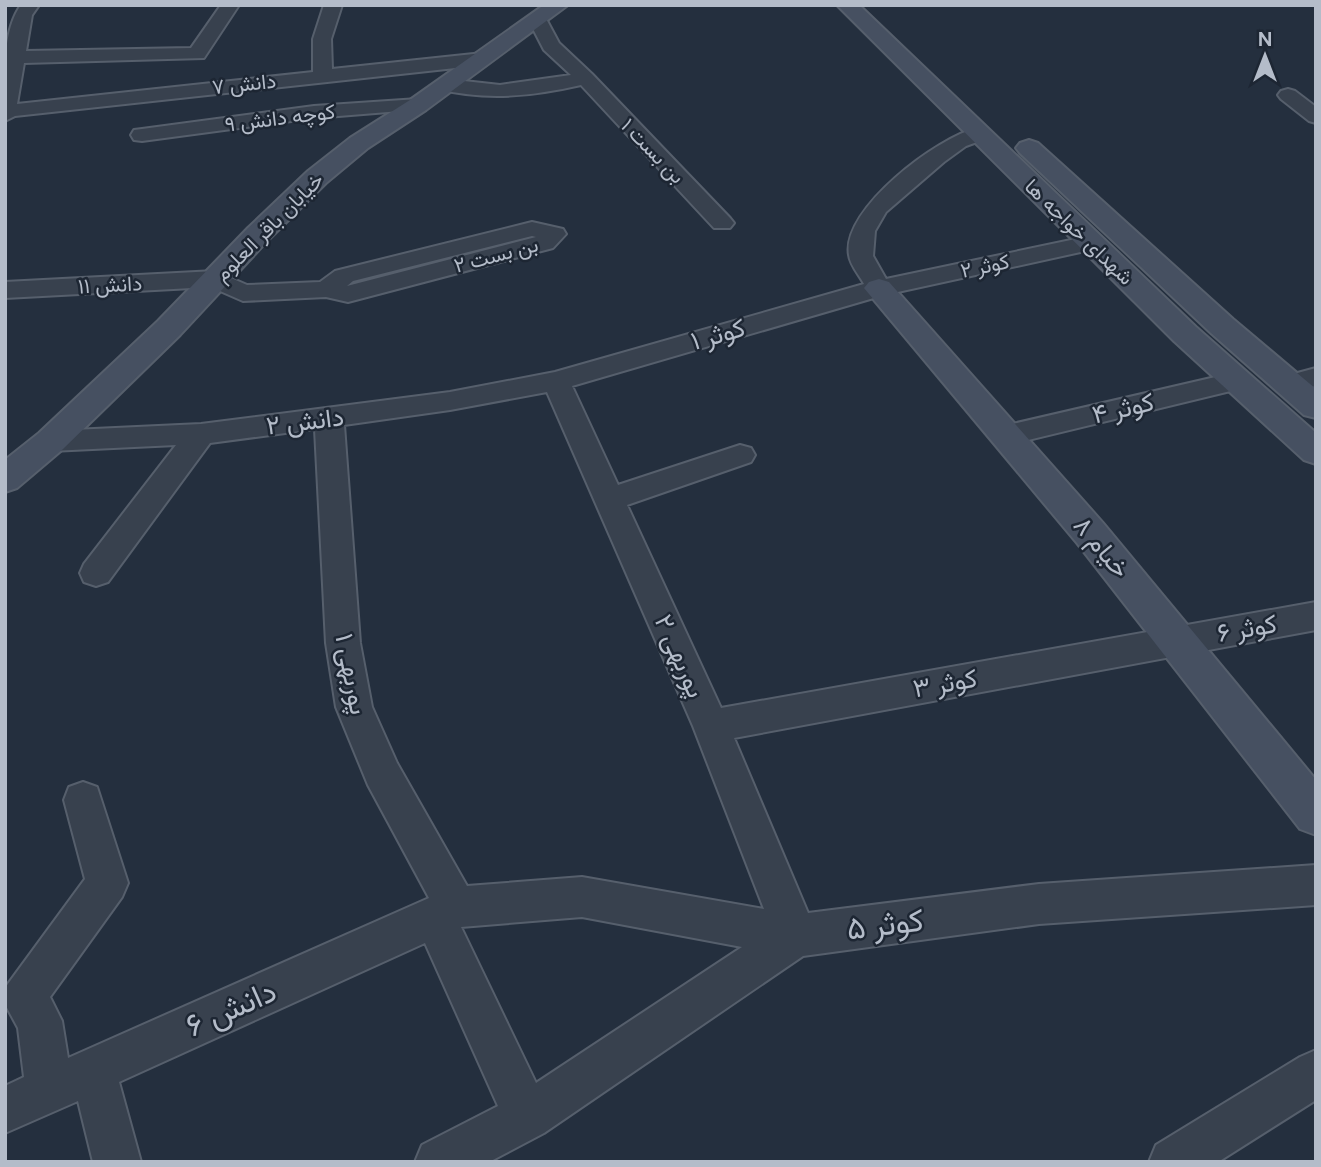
<svg xmlns="http://www.w3.org/2000/svg" width="1321" height="1167" viewBox="0 0 1321 1167" font-family="Figtree,Vazirmatn,sans-serif">
  <style>
    .lines { fill: none; stroke-linecap: round; stroke-linejoin: round }
    .street-casing { stroke: #565f6c; stroke-width: 4 }
    .secondary-casing { stroke: #565f6c; stroke-width: 4 }
    .street { fill: #38414e; fill-rule: evenodd }
    .secondary { fill: #465061; fill-rule: evenodd }
    .labels { text-anchor: middle; stroke-width: 5; stroke-linejoin: round; paint-order: stroke }
    .far-street-label { font-size: 21px; fill: #b4bcc9; stroke: #1d2633 }
    .street-label { font-size: 26px; fill: #b4bcc9; stroke: #1d2633 }
    .near-street-label { font-size: 32px; fill: #b4bcc9; stroke: #1d2633 }
  </style>
  <rect width="100%" height="100%" fill="#242f3e"/>
  <g class="lines">
    <defs>
      <path id="street" d="M21,5H39L32,15L26,51L191,48L221,5H239L204,58L24,63L17,104L313,72V39L324,5H342L331,39L332,69L483,53L493,59L483,65L15,116L5,121C5,87 0,34 21,5Z
        M537,13L544,15L559,43L592,74L730,218L734,223L730,228H714L581,85C533,96 487,101 439,89L436,85L439,81L446,79L500,85L571,75L544,50L528,19Z
        M1288,89L1295,91L1316,107V123L1309,121L1281,99L1278,95L1281,91Z
        M418,99L425,101L428,105L425,109L314,118L142,141L134,140L131,135L134,130L142,129L314,106Z
        M977,128L985,129L988,134L985,139L966,146L944,162L886,212L875,231L873,256L886,279L1090,236L1099,238L1102,243L1099,248L884,295L572,386L618,485L740,445L751,448L755,455L751,462L627,505L721,708L1316,602V630L734,738L808,913L1039,884L1316,865V905L1039,924L803,956L544,1133L489,1162H415L422,1145L498,1106L425,943L119,1082L141,1162H93L78,1101L5,1133V1086L24,1077L18,1028L5,1004V988L85,879L64,800L69,787L83,782L97,787L128,883L122,897L50,997L62,1021L68,1058L429,898L368,785L336,707L326,643L315,429L210,443L108,582L96,586L84,582L80,573L84,564L176,445L51,451L41,448L36,441L41,434L51,431L201,424L450,392L555,372L864,284C860,276 850,265 849,255C841,209 938,137 977,128ZM547,392L693,726L764,909L582,877L467,886L397,763L372,707L360,643L344,425L450,410ZM582,917L742,947L536,1083L461,927Z
        M532,222L563,229L566,234L553,248L348,302L326,297L243,301L211,287L5,298V282L215,271L247,285L320,282L335,271ZM532,236L536,237L347,286L353,281Z
        M1316,368V386L1289,393L1279,390L1275,384L1279,378Z
        M1237,372L1247,375L1251,381L1247,387L1008,445L998,442L993,435L998,428L1008,425Z
        M1316,1050V1100L1218,1162H1149L1156,1145L1300,1057Z"/>
      <path id="secondary" d="M544,5H568L426,110L368,148L326,183L268,240L180,335L63,449L17,488L5,492V460L39,433L158,321L248,228L308,171L350,138L410,100Z
        M837,5H859L1196,327L1316,433V464L1304,460L1174,341Z
        M1029,140L1038,143L1233,319L1316,389V418L1304,415L1211,333L1020,153L1016,148L1020,143Z
        M879,279L889,282L1103,523L1316,780V835L1300,829L1077,543L869,294L864,288L869,282Z"/>
    </defs>
    <!-- street casing -->
    <use href="#street" class="street-casing"/>
    <!-- secondary casing -->
    <use href="#secondary" class="secondary-casing"/>
    <!-- street -->
    <use href="#street" class="street"/>
    <!-- secondary -->
    <use href="#secondary" class="secondary"/>
  </g>
  <g class="labels">
    <!-- far-street labels -->
    <g class="far-street-label">
      <text transform="translate(244 84) rotate(-6)" y="7">دانش ۷</text>
      <text transform="translate(280 118) rotate(-7)" y="7">کوچه دانش ۹</text>
      <text transform="translate(653 151) rotate(46)" y="7">بن بست ۱</text>
      <text transform="translate(269 227) rotate(-45)" y="7">خیابان باقر العلوم</text>
      <text transform="translate(1079 232) rotate(44)" y="7">شهدای خواجه ها</text>
      <text transform="translate(496 255) rotate(-15)" y="7">بن بست ۲</text>
      <text transform="translate(985 266) rotate(-12)" y="7">کوثر ۲</text>
      <text transform="translate(110 285) rotate(-3)" y="7">دانش ۱۱</text>
    </g>
    <!-- street labels -->
    <g class="street-label">
      <text transform="translate(718 334) rotate(-16)" y="9">کوثر ۱</text>
      <text transform="translate(1123 408) rotate(-13)" y="9">کوثر ۴</text>
      <text transform="translate(305 421) rotate(-7)" y="9">دانش ۲</text>
      <text transform="translate(1102 547) rotate(50)" y="9">خیام ۸</text>
      <text transform="translate(1247 628) rotate(-10)" y="9">کوثر ۶</text>
      <text transform="translate(680 656) rotate(66)" y="9">پوربهی ۲</text>
      <text transform="translate(352 674) rotate(79)" y="9">پوربهی ۱</text>
      <text transform="translate(945 683) rotate(-10)" y="9">کوثر ۳</text>
    </g>
    <!-- near-street labels -->
    <g class="near-street-label">
      <text transform="translate(885 924) rotate(-7)" y="11">کوثر ۵</text>
      <text transform="translate(231 1008) rotate(-24)" y="11">دانش ۶</text>
    </g>
  </g>
  <!-- border -->
  <rect width="1321" height="1167" fill="none" stroke="#b4bcc9" stroke-width="14"/>
  <!-- north arrow -->
  <g transform="translate(1265 56)" stroke="#1d2633" stroke-width="5" paint-order="stroke">
  <path d="M0-5L12 26L0 18L-12 26Z" fill="#b4bcc9"/>
  <text y="-10" font-size="19" font-weight="bold" text-anchor="middle" fill="#b4bcc9">N</text>
  </g>
</svg>
